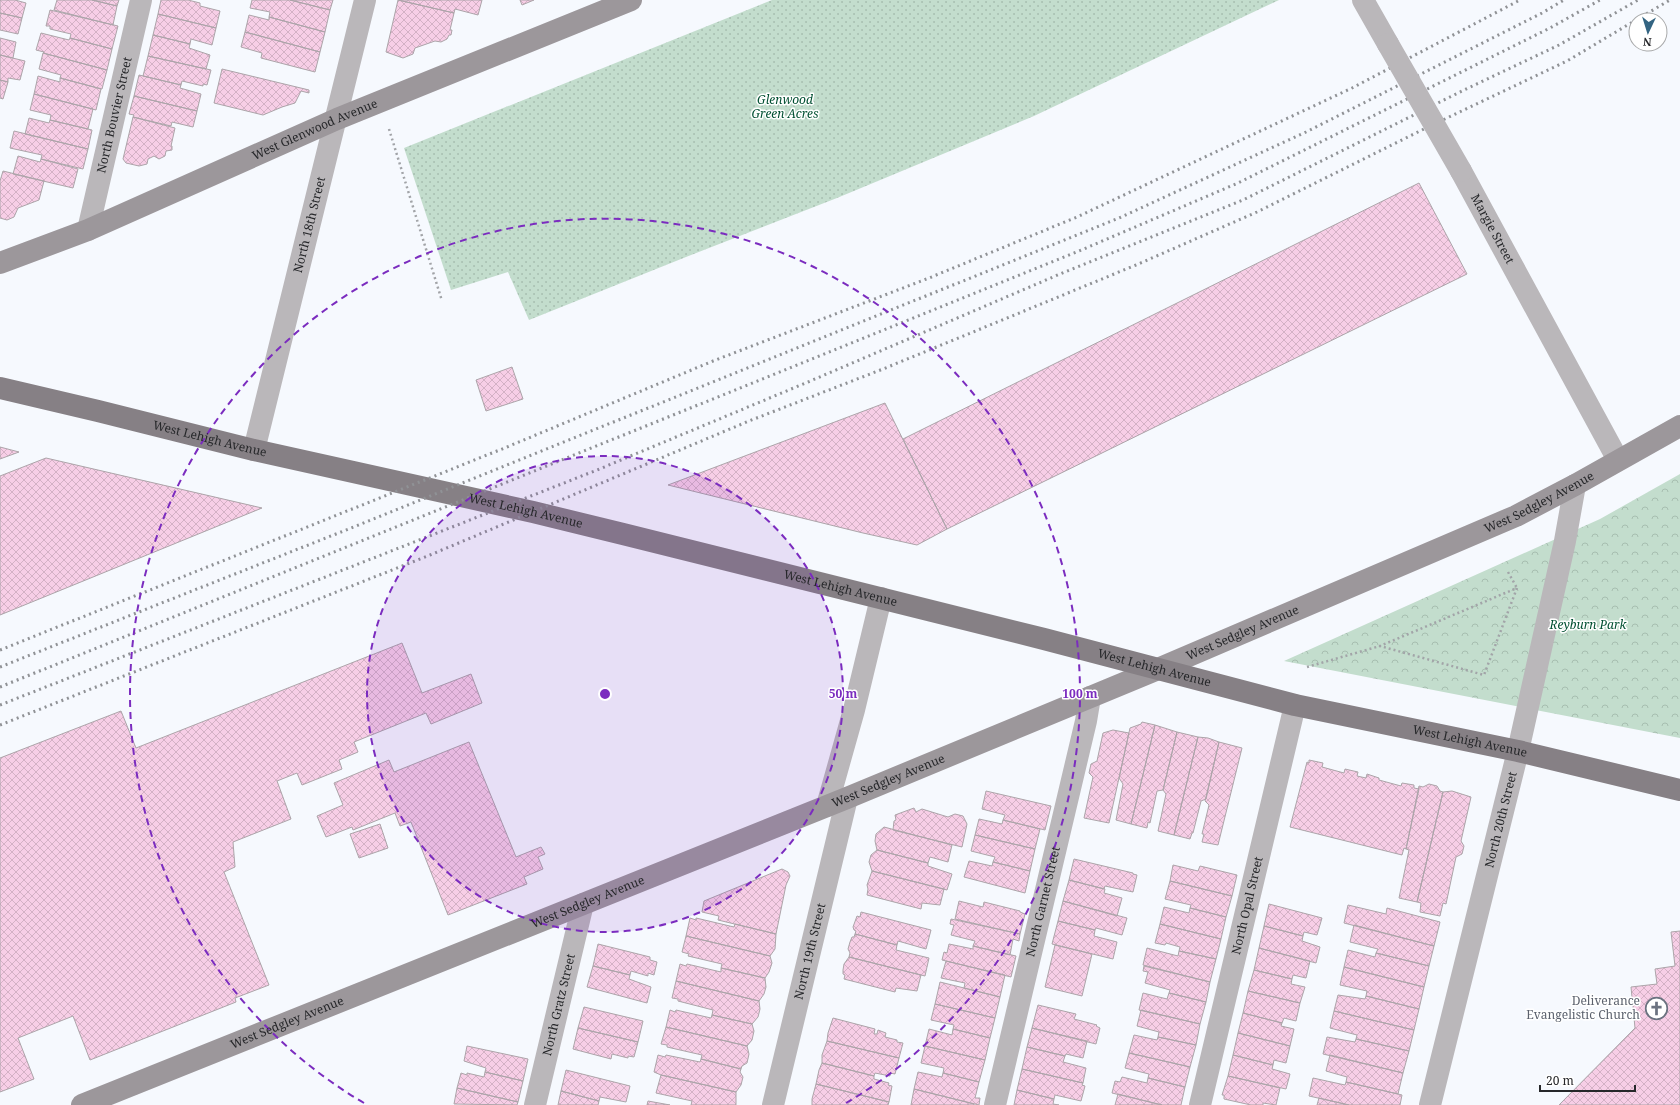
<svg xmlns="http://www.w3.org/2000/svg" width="1680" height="1105" viewBox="0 0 1680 1105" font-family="'Noto Serif',serif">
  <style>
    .grass { fill: url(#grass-dots) }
    .park { fill: url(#park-crowns) }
    .building { fill: url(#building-cross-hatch); stroke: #aca4a9 }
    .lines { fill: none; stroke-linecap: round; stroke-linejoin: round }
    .path { stroke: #a2a4a8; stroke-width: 2.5; stroke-dasharray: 2 3; stroke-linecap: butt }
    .street { stroke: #bab7ba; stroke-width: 22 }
    .secondary { stroke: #9c979b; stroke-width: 22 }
    .primary { stroke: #868085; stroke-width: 22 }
    .rail { stroke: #909296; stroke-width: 3; stroke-dasharray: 2 4; stroke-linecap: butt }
    .street-bridge { stroke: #bab7ba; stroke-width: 22 }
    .ring { fill: none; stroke: #7b2cbf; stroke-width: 2; stroke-dasharray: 7 5 }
    .labels { text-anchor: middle; stroke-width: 3; stroke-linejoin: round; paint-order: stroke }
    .park-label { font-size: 12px; font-style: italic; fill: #004f31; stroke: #fff }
    .street-label { font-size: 12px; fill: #26272a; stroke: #fff }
    .worship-label { font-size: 12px; fill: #5b616d; stroke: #fff; text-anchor: end }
    .centre { fill: #7b2cbf; stroke: #fff; stroke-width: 2 }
    .ring-label { font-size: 12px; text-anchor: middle; font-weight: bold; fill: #7b2cbf; stroke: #fff; stroke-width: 3; stroke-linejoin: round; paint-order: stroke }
  </style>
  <defs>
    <pattern id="grass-dots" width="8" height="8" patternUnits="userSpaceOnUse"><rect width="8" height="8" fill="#c3ddcd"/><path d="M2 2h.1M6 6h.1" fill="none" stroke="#a7beb0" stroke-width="1.8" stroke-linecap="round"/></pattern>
    <pattern id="park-crowns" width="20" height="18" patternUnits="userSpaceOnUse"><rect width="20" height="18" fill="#c3ddcd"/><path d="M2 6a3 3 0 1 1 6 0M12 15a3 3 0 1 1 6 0" fill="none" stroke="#a7beb0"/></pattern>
    <pattern id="building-cross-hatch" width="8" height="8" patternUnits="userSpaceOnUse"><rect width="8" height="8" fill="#f7cee6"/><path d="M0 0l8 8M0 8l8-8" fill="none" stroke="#d4b1c5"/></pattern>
  </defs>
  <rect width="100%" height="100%" fill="#f6f9fe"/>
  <!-- grass -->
  <path class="grass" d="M772,0H1279L1034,116L837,198L686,257L529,320L508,272L451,290L404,148Z"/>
  <!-- park -->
  <path class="park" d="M1680,474V738L1284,661L1600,519Z"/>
  <!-- building -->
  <path class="building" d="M0,0H15L26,3L22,18L0,13Z
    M57,0H92L117,6L113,25L54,10Z
    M92,0H119L117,6Z
    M161,0H188L200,3V6L220,11L216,28L158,14Z
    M252,0H290L330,10L325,32L269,17L270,12L250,8Z
    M290,0H333L330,10Z
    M398,0L454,13L450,30H452L451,35H449L447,39L441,42L435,41L415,48L413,54L403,58L386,52Z
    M398,0H482L478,15L455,9L454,13Z
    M520,0H534L522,5Z
    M50,10L118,26L112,49L70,38L71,34L50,29V26H46Z
    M0,13L22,18L18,34L0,30Z
    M158,14L216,28L212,45L191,39L190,44L153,35Z
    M249,15L269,20V17L325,32L320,52L245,32Z
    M245,32L320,52L315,72L261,58L262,53L241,47Z
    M41,33L69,40L70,38L112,49L107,70L43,53L44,52L36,50Z
    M153,35L190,44L189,48L210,55L206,69L148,56Z
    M0,38L16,42L13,58L0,55Z
    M43,53L107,70L102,89L60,78L61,75L39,69Z
    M0,55L25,61L20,80L8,78V82L0,80Z
    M148,56L211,70L207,85L203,84V86L182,81L181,85L143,76Z
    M222,69L309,90V93L301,91L295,103L282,107L263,115L214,103Z
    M139,75L181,85L180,88L201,94L197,111L134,96Z
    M38,76L60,82V78L101,89L96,110L34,94Z
    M0,80L8,82L3,99L0,98Z
    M34,94L93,109L88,129L50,120L51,115L30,110Z
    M134,96L197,111L193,127L172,122L171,126L133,117L134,115L129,114Z
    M133,117L175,128L171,146H172V150L166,151L165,156L159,159L154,156L148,159L147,164L139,166L126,163L123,159Z
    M29,118L49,123L50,120L92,130L88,149L25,134Z
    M14,131L88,149L83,169L41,159L42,155L10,148Z
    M18,156L40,162L41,159L78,169L73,188L13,174Z
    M3,171L44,181L39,200L18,208L14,217L7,220L0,218V181Z
    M1419,183L1467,274L947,529L903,439Z
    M512,367L523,399L486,411L476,380Z
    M885,403L947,529L917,545L863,533L668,485Z
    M0,447L19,452L0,459Z
    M46,458L262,508L0,615V476Z
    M402,643L422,693L471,674L482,703L431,724L426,713L354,742L358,752L339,760L342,769L302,785L297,773L277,781L291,819L233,842L235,867L224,872L269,985L235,998L236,1002L90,1060L73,1016L18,1038L34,1079L0,1092V758L121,711L136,748Z
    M1142,722L1155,725L1131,824L1116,820L1123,784L1119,778L1130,728L1141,724Z
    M1155,725L1177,732L1163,790L1157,791L1150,823L1148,822L1147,828L1131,824Z
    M1113,730L1129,733L1109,823L1084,818L1093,777L1089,773L1091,764L1097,761L1103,733Z
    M1177,732L1198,737L1174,835L1158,831L1166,794L1163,790Z
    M1198,737L1208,738L1219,742L1206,799L1201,801L1193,833H1192L1190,839L1174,835Z
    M469,742L516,857L541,847L545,854L538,857L543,869L524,877L527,884L448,915L411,822L400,826L395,813L353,830L352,827L326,837L317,816L343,805L334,783L389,760L394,772Z
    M1219,742L1242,748L1218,845L1202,842L1204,834H1202L1209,805L1205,801Z
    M1309,760L1323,763L1322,767L1344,773L1345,769L1358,772L1357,776L1366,778L1367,774L1379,778V780L1401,786L1402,783L1414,785V788L1419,789L1406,849L1404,848L1402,855L1290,827L1307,762L1309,763Z
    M1429,784L1437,786L1440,791L1443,792L1417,902L1399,898L1409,850L1406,849L1419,786L1423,787Z
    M986,791L1051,806L1045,830L1003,820L1005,815L982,809Z
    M1452,791L1471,797L1461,841L1464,846L1462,854L1456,857L1446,904L1443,903L1440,916L1420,912L1421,903L1417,902L1443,792Z
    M914,808L916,812L922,809L948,817L955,814L963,816L967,824L962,847L893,830L894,821L896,820L895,815Z
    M979,819L1002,824L1003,820L1040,829L1035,849L975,835Z
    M380,824L388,848L359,858L350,834Z
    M884,827L952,845L948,862L930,857L928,863L877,850L875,841L876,834Z
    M975,835L1035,849L1030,871L993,862L995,857L971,851Z
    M877,850L928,863V866L952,874L947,890L872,871L869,862L871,855Z
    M1074,859L1133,873V874L1137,875L1133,892L1105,886L1104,889L1069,880Z
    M969,861L992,866L993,862L1030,871L1025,893L964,877Z
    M1173,865L1198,871L1200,866L1237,875L1232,896L1170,881Z
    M782,869L788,872L790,876L786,885L776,934L718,920L719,916L702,912L704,901Z
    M872,871L944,889L940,905L922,903L921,909L867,895L868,889L867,885Z
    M1069,880L1105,889L1104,893L1122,898L1117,916L1063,901Z
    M1170,881L1232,896L1226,917L1190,908L1191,905L1165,899Z
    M959,901L983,907L984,902L1020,911V912L1025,914L1020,934L955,919Z
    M1063,901L1127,918L1122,935L1096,928L1095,930L1058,921Z
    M1269,904L1322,918L1317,935L1304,932L1303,936L1264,926Z
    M1348,905L1386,914L1387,908L1440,922L1434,946L1344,923Z
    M1164,907L1189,913L1190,908L1226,917L1221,939L1160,924Z
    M861,912L931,930L926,949L898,941L897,945L855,934L856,931L854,930L853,927L857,916L860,917Z
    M690,918L696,920V918L734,927L735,924L776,934L775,949L770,956L686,936Z
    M951,919L1020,934L1019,941L1013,939L1010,955L973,946L975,941L951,935L954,925L950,924Z
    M1058,921L1095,930L1094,936L1117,942L1113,959L1052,944Z
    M1160,924L1221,939L1216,959L1179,951L1180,947L1166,943L1165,945L1155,943Z
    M1354,925L1434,946L1429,966L1376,953L1378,949L1350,942Z
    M1264,926L1303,936L1302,941L1320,947L1316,963L1259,948Z
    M1680,931V1105H1559L1635,1028L1631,987L1657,984L1655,969L1675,966L1671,932Z
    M855,934L897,945L896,950L929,958L925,976L849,957L850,953L848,949L850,942L852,937H854Z
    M686,936L770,956L772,963L769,972L765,978L721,968L722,964L688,956L689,954L682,952Z
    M598,944L650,957V960L657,962L654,975L648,973V976L631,971L630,975L593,966Z
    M949,944L973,949V946L1016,956L1011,977L942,960L944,952L947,953Z
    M1055,945L1092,954L1082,996L1045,987Z
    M1147,948L1178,956L1179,951L1216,959L1210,982L1143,965Z
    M1259,948L1310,961L1306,978L1293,975L1292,979L1254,970Z
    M1348,950L1375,957L1376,953L1429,966L1424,987L1344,967Z
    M849,957L921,975L917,991L896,988L895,992L844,979L845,975L843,974V970L844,964Z
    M946,961L1005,975L1000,997L964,988L965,983L941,978Z
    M680,964L686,966L687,964L721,972V968L765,978L766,987L764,994L759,1001L676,981Z
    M593,966L630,975L629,979L651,987L647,1003L587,987Z
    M1144,966L1210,982L1206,1002L1169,993L1170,990L1145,983L1148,972L1143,971Z
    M1344,967L1424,987L1419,1009L1366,996L1367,991L1340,985Z
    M1254,970L1292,979L1291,984L1305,987L1300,1003L1248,991Z
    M676,981L759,1001L760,1009L758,1017L752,1024L712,1015L713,1010L678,1001V999L672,998Z
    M940,982L1000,997L995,1018L935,1004Z
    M1248,991L1300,1003L1296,1021L1284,1018L1282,1023L1243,1013Z
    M1143,993L1167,999L1169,993L1206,1002L1200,1024L1139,1010Z
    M1338,995L1365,999L1366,996L1419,1009L1414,1030L1334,1011Z
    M935,1004L995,1018L990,1038L953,1029L954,1025L931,1020Z
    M1038,1005L1076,1014L1074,1019L1097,1025L1096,1026L1100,1028L1096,1044L1032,1028Z
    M584,1007L643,1021L638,1042L578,1028Z
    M670,1010L675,1012L676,1010L711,1018L712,1015L752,1024L754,1031L752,1040L747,1046L666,1027Z
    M1141,1010L1200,1024L1196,1045L1158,1037L1159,1032L1137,1026Z
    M1334,1011L1414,1030L1409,1051L1356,1039L1357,1035L1330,1028Z
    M1243,1013L1282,1023L1281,1026L1294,1029L1290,1046L1238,1033Z
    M833,1018L875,1029L874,1034H877L878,1030L886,1033L885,1037L897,1040V1042L903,1043L899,1058L827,1041L828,1033Z
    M666,1027L747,1046L749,1054L747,1063L742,1066L741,1069L701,1059L702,1055L667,1047V1045L661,1044Z
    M578,1028L638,1042L634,1057L628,1056V1058L612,1054L611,1059L573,1049Z
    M1032,1028L1087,1041L1083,1058L1066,1054L1065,1056L1027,1047Z
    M929,1029L952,1035L953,1029L990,1038L985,1060L925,1046Z
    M1238,1033L1290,1046L1286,1063L1274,1060L1273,1065L1233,1055Z
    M1134,1035L1157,1040L1158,1037L1196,1045L1190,1067L1129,1053Z
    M1327,1037L1355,1042L1356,1039L1409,1051L1403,1073L1323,1054Z
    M827,1041L899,1058L895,1074L890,1073V1076L875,1073L874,1076L822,1063V1055Z
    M467,1046L528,1059L523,1081L485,1072L486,1068L464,1061Z
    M925,1046L985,1060L979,1082L943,1073L944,1068L921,1063Z
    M1027,1047L1065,1056L1063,1062L1086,1068L1083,1083L1022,1069Z
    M1129,1053L1190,1067L1185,1087L1148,1078L1149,1074L1125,1068Z
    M658,1055L665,1057L666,1055L700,1062L701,1059L741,1069L740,1072L743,1077L741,1085L736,1092L661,1075L654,1072Z
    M1233,1055L1273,1065L1272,1069L1290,1074L1286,1089L1228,1076Z
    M1330,1055L1403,1073L1398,1094L1346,1082L1347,1077L1326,1071Z
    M822,1063L874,1076V1079L889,1083L888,1085L892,1086L889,1102L816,1084L819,1070Z
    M1022,1069L1083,1083L1082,1085L1085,1086L1081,1101L1055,1095L1054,1099L1017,1090Z
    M566,1070L630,1086L626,1102L600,1097L599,1101L561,1091Z
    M485,1072L523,1081L518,1102L457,1088L461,1073L467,1075V1073L484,1077Z
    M918,1072L942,1077L943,1073L979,1082L975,1098H980L979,1105L914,1089Z
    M661,1075L736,1092V1105H691L692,1101L656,1093Z
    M1228,1076L1280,1088L1276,1105L1263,1103V1105H1251L1224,1099V1095H1222Z
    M1122,1077L1147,1083L1148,1078L1185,1087L1181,1105H1162L1112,1093L1115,1081L1120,1082Z
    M1313,1078L1345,1085L1346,1082L1398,1094L1402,1095L1400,1105H1349L1309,1096Z
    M816,1084L889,1102L888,1105H812V1099Z
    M457,1088L518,1102L517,1105L454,1104Z
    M914,1089L974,1104V1105H911Z
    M1017,1090L1054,1099L1053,1104L1059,1105H1014Z
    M561,1091L599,1101L598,1105H558Z
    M1118,1094L1162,1105H1115Z
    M1319,1098L1349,1105H1317Z
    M648,1101L670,1105H647Z"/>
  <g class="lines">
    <!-- path -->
    <path class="path" d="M389,129L442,301
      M1508,572L1517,588
      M1517,588L1484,675L1380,646Z
      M1307,667L1380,646"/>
    <!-- street -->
    <g class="street">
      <path d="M1363,0L1388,44"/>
      <path id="s1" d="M1461,171L1618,460"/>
      <path id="s2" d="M88,230L141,0"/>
      <path id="s3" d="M254,450L365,0"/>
      <path d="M827,806L854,710L881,598"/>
      <path id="s4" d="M535,1105L583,904"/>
      <path id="s5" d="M773,1105L847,798"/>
      <path id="s6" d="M995,1105L1086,721L1090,697"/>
      <path id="s7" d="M1200,1105L1295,705"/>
      <path id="s8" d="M1430,1105L1518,751L1565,541L1575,485"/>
    </g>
    <!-- secondary -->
    <g class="secondary">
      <path id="s9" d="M0,263L88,230L337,119L631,0"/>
      <path id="s10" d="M82,1105L847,798L1158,669L1516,516L1575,485L1680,426"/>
    </g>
    <!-- primary -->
    <path class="primary" id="s11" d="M0,388L98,411L254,450L533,512L623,534L1044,639L1295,705L1518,751L1680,790"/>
    <!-- rail -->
    <path class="rail" d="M1636,20L1670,0
      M0,650L507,447L713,361L929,278L1077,217L1352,88L1520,0
      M0,667L336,534L1119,218L1306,132L1542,13L1564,0
      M0,687L1079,251L1238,183L1550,28L1600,0
      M0,705L597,470L808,382L1060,274L1243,200L1464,90L1559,45L1638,0
      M0,725L430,555L749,421L883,369L1136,265L1257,212L1428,127L1567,61L1636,20"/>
    <!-- street-bridge -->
    <path class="street-bridge" d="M1388,44L1461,171"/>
  </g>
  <!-- distance rings -->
  <circle cx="605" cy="694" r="238" fill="#7b2cbf" fill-opacity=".12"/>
  <g class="ring">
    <circle cx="605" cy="694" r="238"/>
    <path d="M364 1103A475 475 0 1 1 846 1103"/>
  </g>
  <!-- icons -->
  <defs>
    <symbol id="church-ring" viewBox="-11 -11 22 22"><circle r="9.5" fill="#fff" stroke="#6b7280" stroke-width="1.5"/><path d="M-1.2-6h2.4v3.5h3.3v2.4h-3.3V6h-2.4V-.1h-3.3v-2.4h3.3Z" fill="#6b7280"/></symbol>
  </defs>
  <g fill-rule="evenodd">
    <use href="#church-ring" x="1644" y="996" width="25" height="25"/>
  </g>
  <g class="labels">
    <!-- park labels -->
    <g class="park-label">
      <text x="785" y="104">Glenwood<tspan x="785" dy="14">Green Acres</tspan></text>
      <text x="1588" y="629">Reyburn Park</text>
    </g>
    <!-- street labels -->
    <g class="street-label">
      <text dy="4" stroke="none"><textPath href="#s2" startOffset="118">North Bouvier Street</textPath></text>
      <text dy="4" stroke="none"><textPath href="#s9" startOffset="342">West Glenwood Avenue</textPath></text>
      <text dy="4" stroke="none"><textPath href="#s3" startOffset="232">North 18th Street</textPath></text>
      <text dy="4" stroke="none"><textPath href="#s1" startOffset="66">Margie Street</textPath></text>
      <text dy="4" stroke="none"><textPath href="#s11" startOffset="216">West Lehigh Avenue</textPath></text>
      <text dy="4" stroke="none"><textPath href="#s10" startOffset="1577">West Sedgley Avenue</textPath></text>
      <text dy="4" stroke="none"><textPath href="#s11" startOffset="540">West Lehigh Avenue</textPath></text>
      <text dy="4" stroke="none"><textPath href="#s11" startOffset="864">West Lehigh Avenue</textPath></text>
      <text dy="4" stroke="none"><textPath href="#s10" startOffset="1253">West Sedgley Avenue</textPath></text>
      <text dy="4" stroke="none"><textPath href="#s11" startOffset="1188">West Lehigh Avenue</textPath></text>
      <text dy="4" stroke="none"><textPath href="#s11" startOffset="1512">West Lehigh Avenue</textPath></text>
      <text dy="4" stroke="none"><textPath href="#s10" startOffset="869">West Sedgley Avenue</textPath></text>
      <text dy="4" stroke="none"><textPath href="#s8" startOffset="294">North 20th Street</textPath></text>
      <text dy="4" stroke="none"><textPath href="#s6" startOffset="209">North Garnet Street</textPath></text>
      <text dy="4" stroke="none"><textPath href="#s10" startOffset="545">West Sedgley Avenue</textPath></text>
      <text dy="4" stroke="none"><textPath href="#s7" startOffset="205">North Opal Street</textPath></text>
      <text dy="4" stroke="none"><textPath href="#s5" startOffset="158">North 19th Street</textPath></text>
      <text dy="4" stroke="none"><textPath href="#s4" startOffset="103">North Gratz Street</textPath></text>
      <text dy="4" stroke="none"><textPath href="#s10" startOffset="221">West Sedgley Avenue</textPath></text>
    </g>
    <!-- worship labels -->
    <g class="worship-label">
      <text x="1640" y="1005">Deliverance<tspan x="1640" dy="14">Evangelistic Church</tspan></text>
    </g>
  </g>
  <circle cx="605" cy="694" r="6" class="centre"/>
  <g class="ring-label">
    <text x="843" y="698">50 m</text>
    <text x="1080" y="698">100 m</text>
  </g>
  <!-- north arrow -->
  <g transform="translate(1648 32) rotate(184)"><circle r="19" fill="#ffffff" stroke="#a8a9aa"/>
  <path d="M0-3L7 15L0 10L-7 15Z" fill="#336482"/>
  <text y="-6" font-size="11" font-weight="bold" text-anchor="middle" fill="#26272a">N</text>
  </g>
  <!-- scale -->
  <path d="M1540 1085v6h95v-6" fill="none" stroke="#26272a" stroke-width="2"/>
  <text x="1546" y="1085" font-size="12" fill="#26272a" stroke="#ffffff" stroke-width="3" paint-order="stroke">20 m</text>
</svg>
